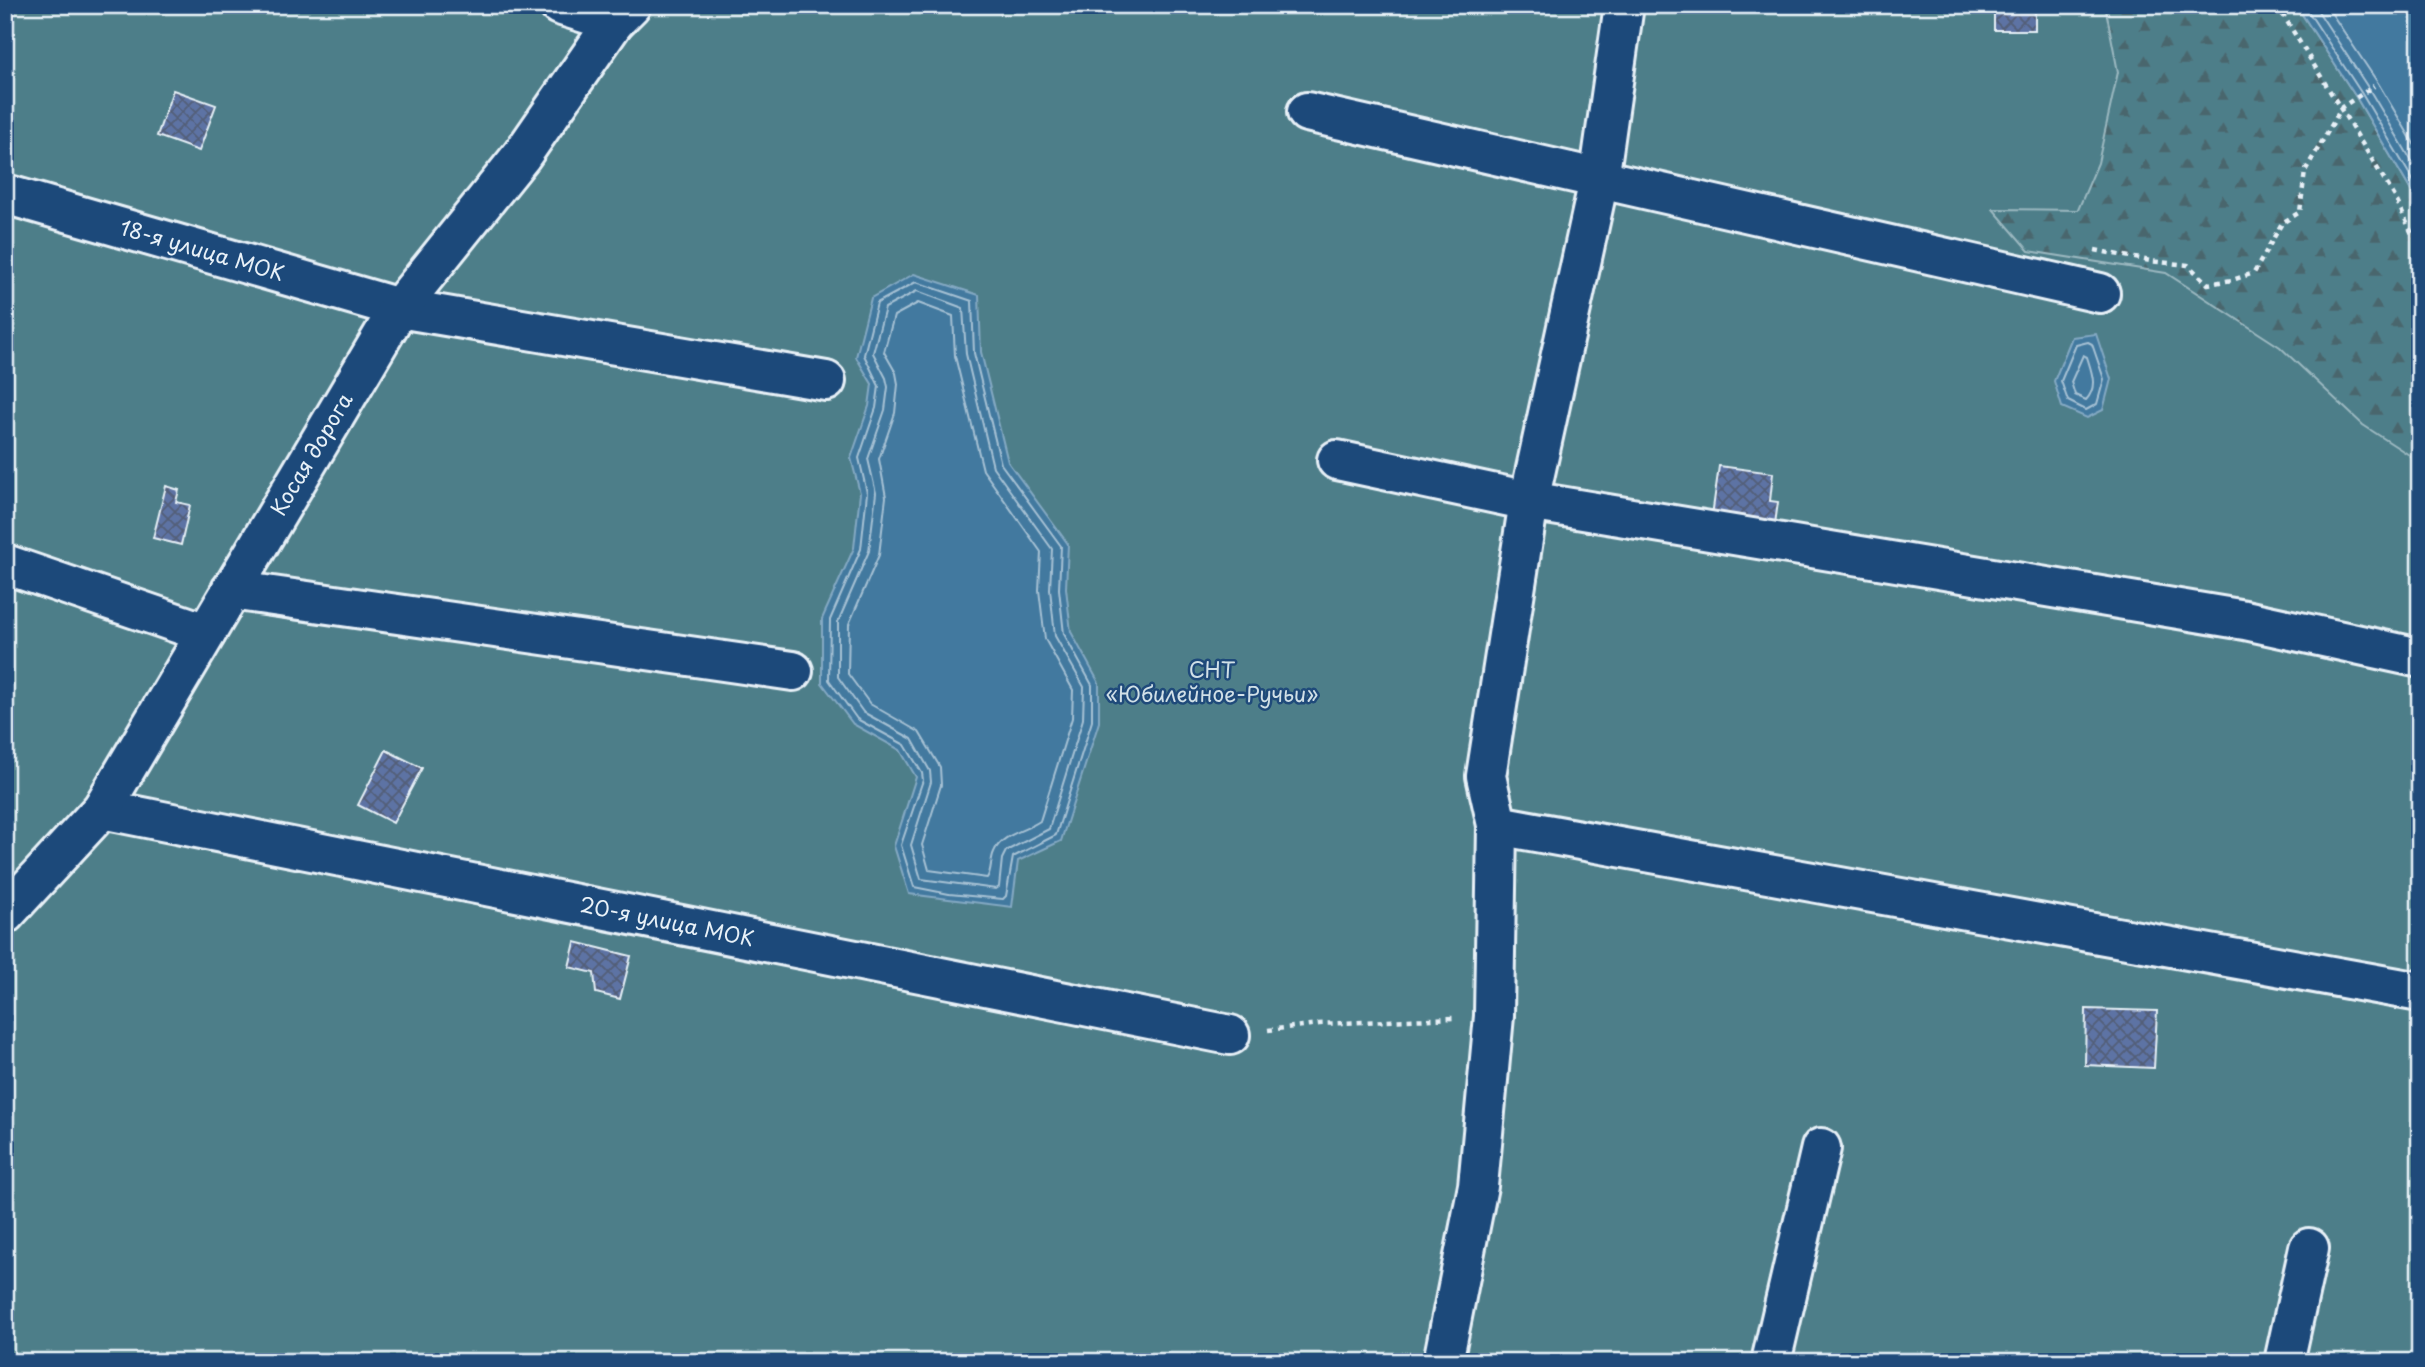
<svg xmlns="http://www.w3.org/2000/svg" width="2425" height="1367" viewBox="0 0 2425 1367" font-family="'Playpen Sans',sans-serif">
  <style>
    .green { fill: #4e7e89; stroke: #9bb8c0; stroke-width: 2 }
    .forest { fill: url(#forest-firs); stroke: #9bb8c0; stroke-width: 2 }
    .water { fill: #42799f; stroke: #84a9c3; stroke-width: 2 }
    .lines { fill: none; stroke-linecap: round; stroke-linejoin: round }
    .shore { stroke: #a6c1d4; stroke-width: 2 }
    .building { fill: url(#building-cross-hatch); stroke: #e8f1f8; stroke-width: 2 }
    .minor-casing { stroke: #e8f1f8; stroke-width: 44 }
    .path { stroke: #e8f1f8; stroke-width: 4.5; stroke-dasharray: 5 5; stroke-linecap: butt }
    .minor { stroke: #1f4a7a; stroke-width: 38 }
    .labels { text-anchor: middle; stroke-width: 5; stroke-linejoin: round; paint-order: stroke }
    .street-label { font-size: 21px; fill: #e8f1f8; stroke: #1f4a7a }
    .park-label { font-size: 21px; fill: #d1e0e7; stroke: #1f4a7a }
  </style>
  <defs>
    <pattern id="forest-firs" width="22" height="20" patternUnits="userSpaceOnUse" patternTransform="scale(1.75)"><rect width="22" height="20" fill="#4e7e89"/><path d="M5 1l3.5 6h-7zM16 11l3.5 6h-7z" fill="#4a666d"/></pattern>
    <pattern id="building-cross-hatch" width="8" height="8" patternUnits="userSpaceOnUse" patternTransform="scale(1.75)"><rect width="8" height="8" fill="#5d73a4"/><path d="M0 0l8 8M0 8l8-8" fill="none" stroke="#525e77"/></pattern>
  </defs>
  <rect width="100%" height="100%" fill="#1f4a7a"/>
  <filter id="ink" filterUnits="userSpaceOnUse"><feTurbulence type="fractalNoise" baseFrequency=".0143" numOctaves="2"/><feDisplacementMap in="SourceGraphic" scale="14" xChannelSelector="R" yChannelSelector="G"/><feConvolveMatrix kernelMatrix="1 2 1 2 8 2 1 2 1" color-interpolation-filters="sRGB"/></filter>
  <g filter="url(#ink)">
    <!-- green -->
    <path class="green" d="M5,5H2296L2420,206V1362H5Z"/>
    <!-- forest -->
    <path class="forest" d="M2105,5H2296L2356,97L2420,206V462L2363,425L2280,347L2166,273L2029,251L1993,209L2078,210L2098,163L2118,72Z"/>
    <!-- water -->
    <path class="water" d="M2296,5H2420V206L2356,97Z
      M914,274L979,295L981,352L1008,462L1068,544L1066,588L1071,632L1099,683V722L1061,841L1018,861L1012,907L909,894L894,846L916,777L900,750L853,724L822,683V619L854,548L860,493L851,458L869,406L872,384L856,357L871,298Z
      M2096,334L2111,379L2103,410L2087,418L2062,407L2054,381L2072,337Z"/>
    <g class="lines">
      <!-- shore -->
      <path class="shore" d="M2304,5L2362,94L2420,192
        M2314,5L2369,89L2420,175
        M2326,5L2378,83L2420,154
        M916,282L972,301L974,353L1001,464L1061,546L1059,589L1064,634L1092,685V721L1056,835L1013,857L1006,896L1003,899L949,894L914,887L901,845L923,780L922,773L905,745L857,719L829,680L830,620L861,549L867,493L859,458L876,408L879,386L864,355L877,303Z
        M917,291L963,308L966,354L993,467L1052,549L1050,589L1055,636L1084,687L1083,719L1049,829L1006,851L1002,859L999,887L996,889L921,879L911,845L931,782L930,771L912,739L863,712L838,677V622L869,551L876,493L868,459L885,410L888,387L886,378L873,353L885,308Z
        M918,303L953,316L955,356L983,470L1041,552L1039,590L1045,639L1073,690L1072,718L1040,821C1026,831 1001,834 994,852C990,860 992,871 987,878L929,870L922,845L941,785L940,767L919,732L870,704L848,674L849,624L879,555L886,497L879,459L895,413L898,384L896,373L884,352L894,316Z
        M2088,342L2092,344L2104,379L2097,404L2086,410L2068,401L2061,381L2076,345Z
        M2083,355L2087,357C2092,373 2098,387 2086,400L2075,395L2071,382Z"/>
    </g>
    <!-- building -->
    <path class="building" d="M1994,5H2035V30H1994Z
      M173,90L216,105L199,151L157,136Z
      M1719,466L1773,473L1770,501L1778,502L1775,524L1712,516Z
      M166,486L179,490L176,502L190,505L181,545L153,538Z
      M386,750L422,768L393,823L358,805Z
      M575,942L631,956L620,999L596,993L594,973L569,967Z
      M2086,1009L2157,1011L2154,1068L2085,1065Z"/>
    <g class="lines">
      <defs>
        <g id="minor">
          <path d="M559,5L614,22"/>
          <path d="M1307,112L2100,293"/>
          <path id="s1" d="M5,194L399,308L826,381"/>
          <path d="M1337,460L1529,501L2245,620L2420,658"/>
          <path d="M5,564L206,633"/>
          <path d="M231,590L793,671"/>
          <path id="s2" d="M102,809L1230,1035"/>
          <path d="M1497,825L2420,992"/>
          <path id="s3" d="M5,914L102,809L399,308L522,155L614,22L631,5"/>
          <path d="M1443,1362L1478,1186L1494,1016L1497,825L1486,776L1529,501L1599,180L1624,5"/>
          <path d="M1771,1362L1821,1148"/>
          <path d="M2284,1362L2309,1248"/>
        </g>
      </defs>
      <!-- minor casing -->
      <use href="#minor" class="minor-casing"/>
      <!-- path -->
      <path class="path" d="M2277,5L2395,197L2413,236L2420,242
        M2095,250L2150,261L2188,265L2208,284L2232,280L2254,273L2282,223L2300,212L2305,171L2342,107L2374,86
        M1268,1030L1319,1024L1454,1018"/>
      <!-- minor -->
      <use href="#minor" class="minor"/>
    </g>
  </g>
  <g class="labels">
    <!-- street labels -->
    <g class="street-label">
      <text dy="7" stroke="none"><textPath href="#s1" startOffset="205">18-я улица МОК</textPath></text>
      <text dy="7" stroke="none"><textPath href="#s3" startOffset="555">Косая дорога</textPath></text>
      <text dy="7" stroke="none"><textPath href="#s2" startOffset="576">20-я улица МОК</textPath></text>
    </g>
    <!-- park labels -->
    <g class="park-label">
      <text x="1212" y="678">СНТ<tspan x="1212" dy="24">«Юбилейное-Ручьи»</tspan></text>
    </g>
  </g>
  <!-- margin -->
  <rect width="2425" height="1367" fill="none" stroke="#1f4a7a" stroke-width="28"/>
  <rect x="14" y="14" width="2397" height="1339" fill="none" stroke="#e8f1f8" stroke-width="2.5" filter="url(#ink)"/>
</svg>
